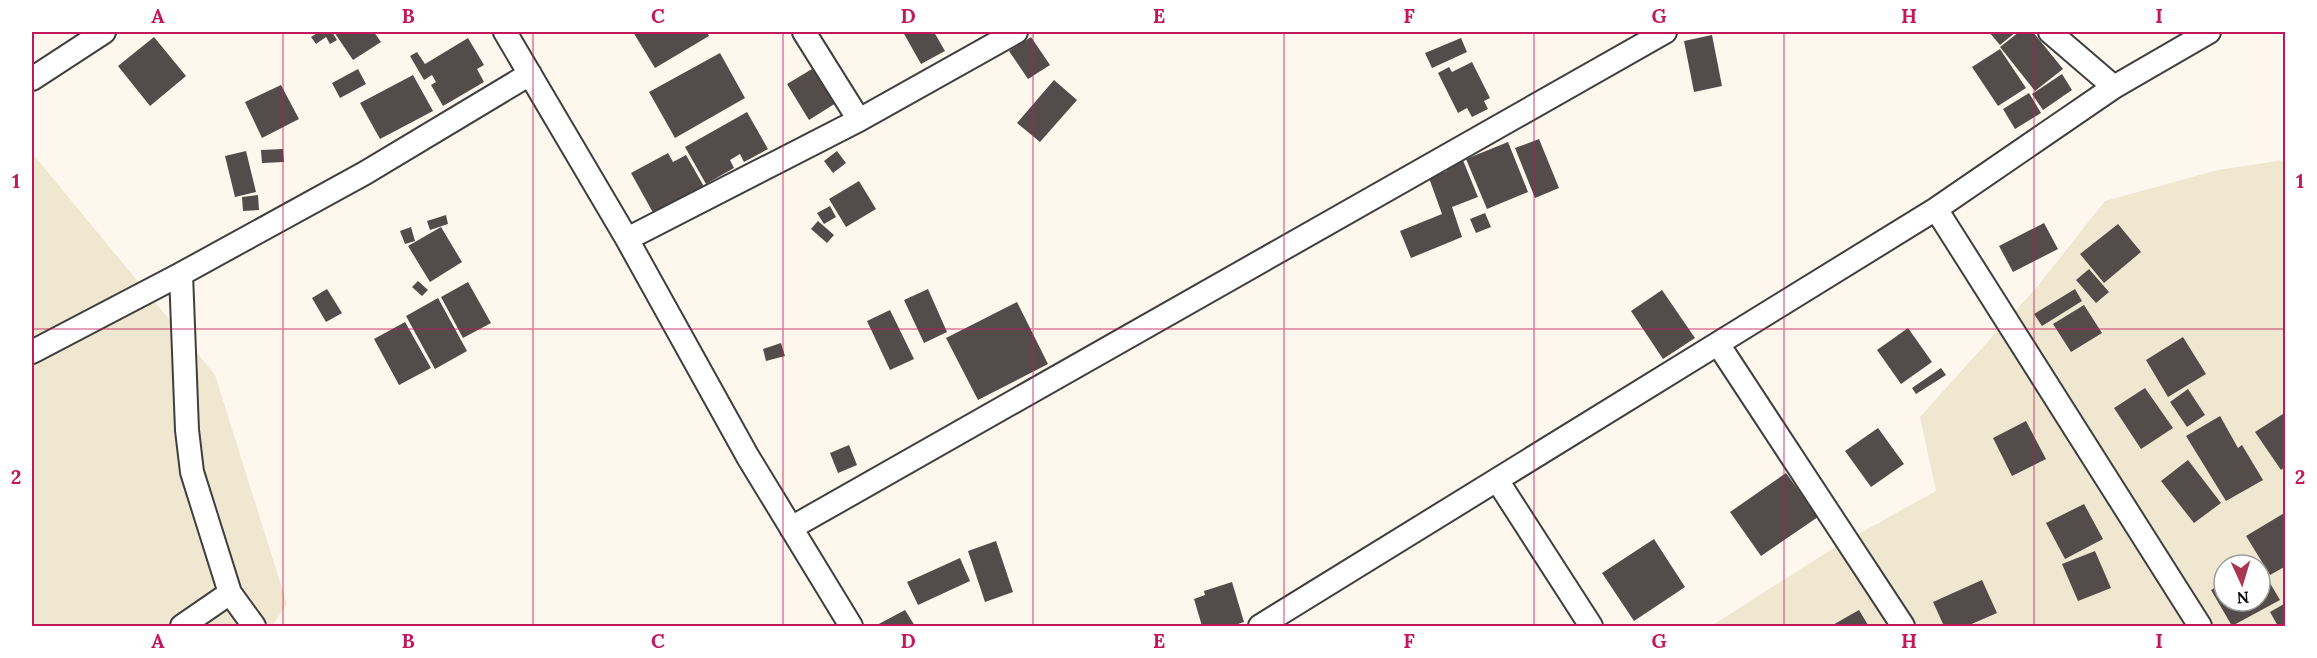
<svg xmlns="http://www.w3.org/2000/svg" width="2317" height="658" viewBox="0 0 2317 658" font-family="Lora,serif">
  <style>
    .farmland { fill: #efe7d0; fill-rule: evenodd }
    .building { fill: #534c4a }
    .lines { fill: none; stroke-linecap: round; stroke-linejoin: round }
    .minor-casing { stroke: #3f3f3f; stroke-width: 26 }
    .minor { stroke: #fff; stroke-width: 22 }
    .grid { fill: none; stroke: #c2185b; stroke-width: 1.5; stroke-opacity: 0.55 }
    .neatline { fill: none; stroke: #c2185b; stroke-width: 2 }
    .grid-label { font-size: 20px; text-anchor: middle; font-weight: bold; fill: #c2185b }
  </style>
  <rect width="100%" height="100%" fill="#fdf7ed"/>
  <!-- farmland -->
  <path class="farmland" d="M32,153L215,375L287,604L272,626H32Z
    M2285,160V626H1711L1837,546L1936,491L1920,417L2037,287L2105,201L2218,170ZM2224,565H2260V601H2224Z"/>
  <!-- building -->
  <path class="building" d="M319,32H332L337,40L330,44L326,37L316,44L311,37Z
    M334,32H374L381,42L353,60Z
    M633,32H707L709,36L655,68Z
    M903,32H934L945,51L921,64Z
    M1989,32H2016L2000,45Z
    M2019,32H2033L2063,69L2035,91L2000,47Z
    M1712,35L1722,86L1694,92L1684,41Z
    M154,37L186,76L150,106L118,66Z
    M1031,37L1050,65L1028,79L1009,51Z
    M468,38L484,65L477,69L484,82L443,106L431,85L436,82L432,75L424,80L410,56L417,52L425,64Z
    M1461,38L1467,52L1432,68L1425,53Z
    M2000,49L2026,88L1998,106L1972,67Z
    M720,53L745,98L675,138L649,92Z
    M1472,62L1490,98L1484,101L1488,109L1472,117L1467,108L1458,113L1438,73L1449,67L1452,72Z
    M822,66L836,103L809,120L787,84L812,69L813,71Z
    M358,69L366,84L340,98L332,83Z
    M2062,74L2072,90L2043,110L2032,94Z
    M413,75L433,111L380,139L360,103Z
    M1054,80L1077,100L1040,142L1017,123Z
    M281,85L299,119L262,138L245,102Z
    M2029,93L2041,113L2015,129L2003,109Z
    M747,112L768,149L744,162L740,154L730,160L734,168L706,184L685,147Z
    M1539,139L1559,188L1535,198L1515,148Z
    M1508,142L1528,192L1487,209L1466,159Z
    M283,149L284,162L262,163L261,150Z
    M246,151L256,192L235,197L225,156Z
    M837,151L846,163L833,173L824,161Z
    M668,153L673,162L686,155L706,190L656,218L631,173Z
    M1462,158L1478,197L1452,207L1462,237L1411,258L1400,231L1442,214L1429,178L1447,171L1445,165Z
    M859,181L876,209L846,227L829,199Z
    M258,195L259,210L243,211L242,197Z
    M830,206L836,217L824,224L817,213Z
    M1485,213L1491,227L1476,233L1470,219Z
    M446,215L448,224L430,230L427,221Z
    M818,221L834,235L827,243L811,229Z
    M2044,223L2058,249L2013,272L1999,246Z
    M2118,224L2141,252L2104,283L2080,254Z
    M411,227L415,241L405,244L400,231Z
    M441,227L462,262L430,282L408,246Z
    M2089,269L2109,292L2096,303L2076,280Z
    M418,281L428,290L422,296L412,287Z
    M468,282L491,323L463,338L441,297Z
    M327,289L342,313L326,322L312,298Z
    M928,289L947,332L924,343L904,300Z
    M2075,289L2082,301L2042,326L2034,314Z
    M1662,290L1695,338L1663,359L1631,311Z
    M438,298L467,351L435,369L406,316Z
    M1017,302L1048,364L978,400L946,338Z
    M2084,305L2102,333L2071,352L2053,324Z
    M890,310L914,359L890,370L867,321Z
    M405,322L431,368L399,385L374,339Z
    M1908,328L1932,362L1901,384L1877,350Z
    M2183,337L2206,374L2168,397L2146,360Z
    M781,343L785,356L766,361L763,349Z
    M1941,368L1946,375L1916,394L1912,388Z
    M2145,388L2173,428L2141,449L2114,408Z
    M2188,389L2205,415L2187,427L2170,402Z
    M2286,412V466L2281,470L2255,432Z
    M2220,416L2238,448L2242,445L2263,480L2226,501L2186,436Z
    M2026,421L2046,459L2012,476L1993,438Z
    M1878,428L1904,464L1871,487L1845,451Z
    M849,445L857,465L838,473L830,453Z
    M2188,460L2221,503L2194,523L2161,481Z
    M1786,473L1818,517L1761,556L1730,512Z
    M2084,504L2103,539L2065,559L2046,523Z
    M2286,512V566L2270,575L2246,536Z
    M1654,539L1685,587L1634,621L1602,573Z
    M996,541L1013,592L985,602L968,551Z
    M2095,551L2111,588L2078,601L2062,564Z
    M960,558L970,581L918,605L907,582Z
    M2260,566L2280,600L2232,626L2211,590L2224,582V601H2260Z
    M1982,580L1997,613L1967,626H1944L1933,602Z
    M1232,582L1244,622L1235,625L1236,626H1202L1194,599L1205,595L1204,591Z
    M2284,604L2286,626H2278L2270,612Z
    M905,610L915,626H875Z
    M1859,610L1868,625L1831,626Z"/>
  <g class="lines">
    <defs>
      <path id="minor" d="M505,32L627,239L748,457L851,626
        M2050,32L2114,87
        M32,79L104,32
        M859,120L1016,32
        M1936,209L2200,626
        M627,239L859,120L804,32
        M1718,344L1903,626
        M32,352L181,274
        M1497,480L1591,626
        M791,528L1665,32
        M182,626L230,593
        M254,626L230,593L192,472L187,430L181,274L365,173L530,74
        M1260,626L1936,209L2114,87L2209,32"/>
    </defs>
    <!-- minor casing -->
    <use href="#minor" class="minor-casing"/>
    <!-- minor -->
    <use href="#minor" class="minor"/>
  </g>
  <!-- grid -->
  <path class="grid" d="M283,32V626M533,32V626M783,32V626M1033,32V626M1284,32V626M1534,32V626M1784,32V626M2034,32V626M32,329H2286"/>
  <!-- border -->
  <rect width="2317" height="658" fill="none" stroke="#ffffff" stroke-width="66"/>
  <!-- north arrow -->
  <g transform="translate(2242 583) rotate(176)"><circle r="28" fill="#ffffff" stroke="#9e9e9e" stroke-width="1.5"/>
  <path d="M0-4.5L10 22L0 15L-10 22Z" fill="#aa3651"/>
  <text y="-9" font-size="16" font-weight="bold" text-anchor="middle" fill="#0c0c0c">N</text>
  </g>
  <rect x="33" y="33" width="2251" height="592" class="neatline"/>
  <g class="grid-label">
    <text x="158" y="23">A</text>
    <text x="408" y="23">B</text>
    <text x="658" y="23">C</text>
    <text x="908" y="23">D</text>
    <text x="1159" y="23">E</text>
    <text x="1409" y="23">F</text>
    <text x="1659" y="23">G</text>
    <text x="1909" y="23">H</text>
    <text x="2159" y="23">I</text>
    <text x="16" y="188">1</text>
    <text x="2300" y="188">1</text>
    <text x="16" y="484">2</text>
    <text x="2300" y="484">2</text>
    <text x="158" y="648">A</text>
    <text x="408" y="648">B</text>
    <text x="658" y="648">C</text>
    <text x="908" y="648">D</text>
    <text x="1159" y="648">E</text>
    <text x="1409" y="648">F</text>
    <text x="1659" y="648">G</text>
    <text x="1909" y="648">H</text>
    <text x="2159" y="648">I</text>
  </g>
</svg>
